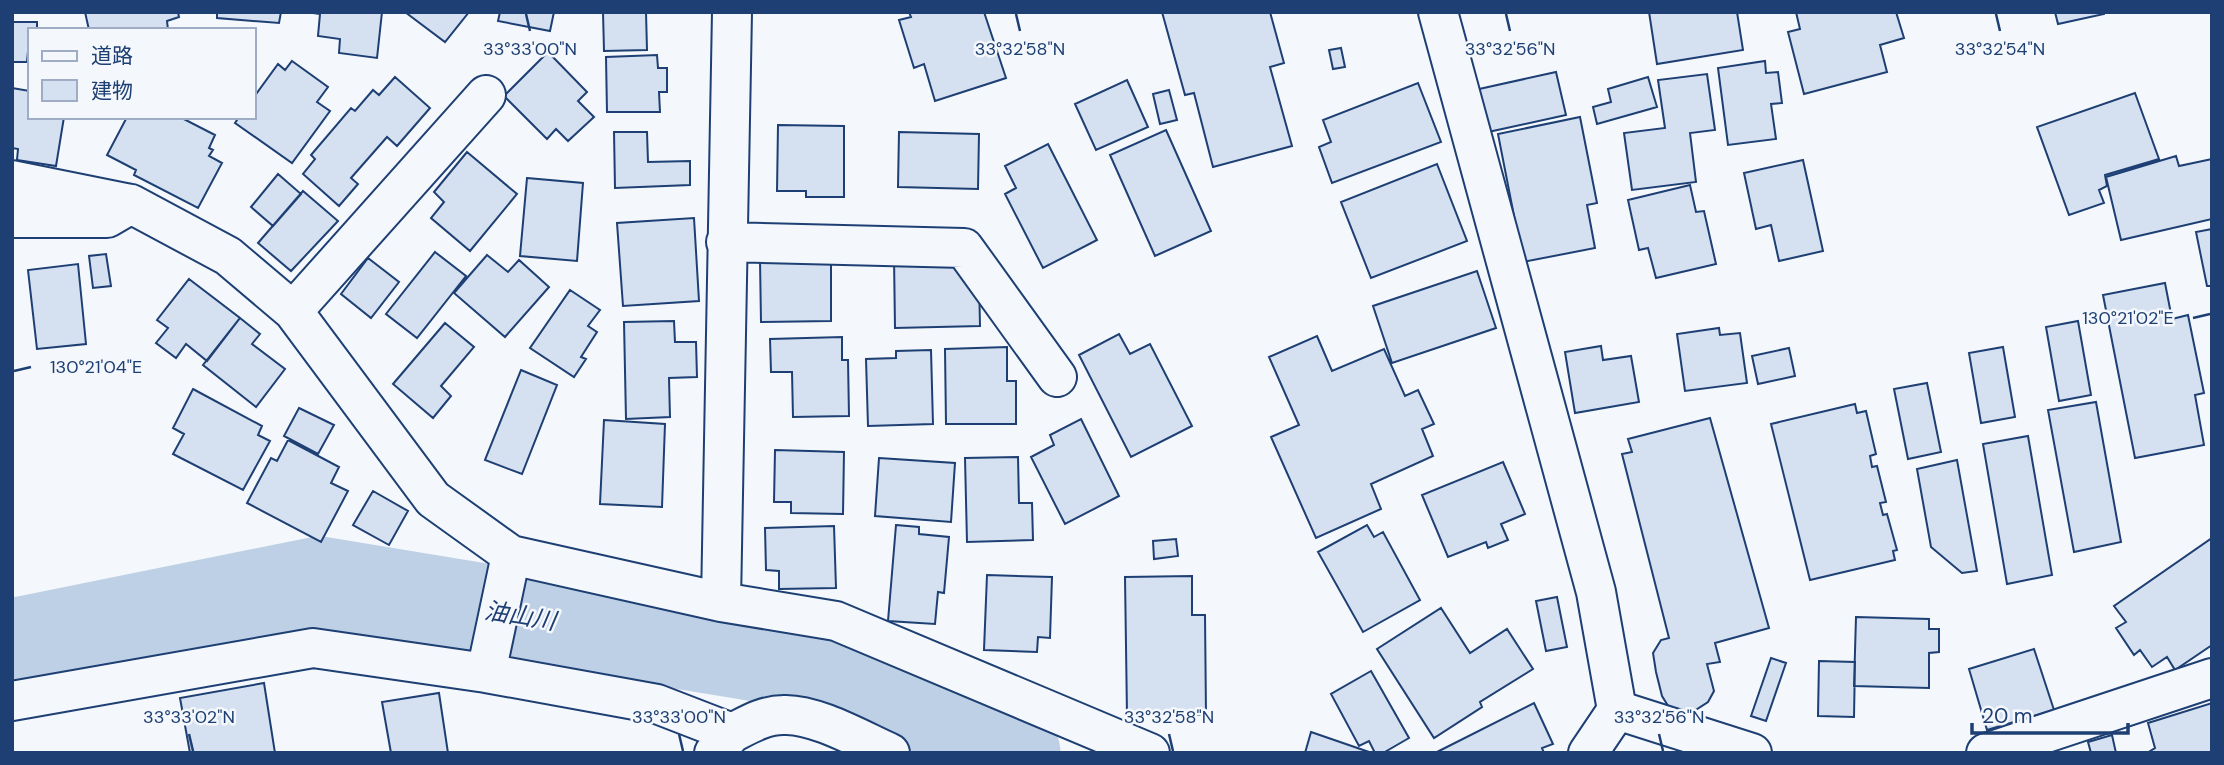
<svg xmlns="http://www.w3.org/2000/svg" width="2224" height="765" viewBox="0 0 2224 765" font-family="'DM Sans','Noto Sans JP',sans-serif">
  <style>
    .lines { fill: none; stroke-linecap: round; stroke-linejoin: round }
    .river { stroke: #bed0e5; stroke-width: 93 }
    .building { fill: #d5e0f0; stroke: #1d3f73; stroke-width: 2 }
    .minor-casing { stroke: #1d3f73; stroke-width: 42 }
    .minor { stroke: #f4f7fb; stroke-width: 38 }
    .ticks { fill: none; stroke: #1d3f73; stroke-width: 2.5 }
    .labels { text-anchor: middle; stroke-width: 5; stroke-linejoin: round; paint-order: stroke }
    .water-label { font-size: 24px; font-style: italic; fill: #1d3f73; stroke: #f4f7fb }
    .ticks-label { font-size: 18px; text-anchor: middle; fill: #1d3f73; stroke: #f4f7fb; stroke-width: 5; stroke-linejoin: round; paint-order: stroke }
  </style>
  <rect width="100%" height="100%" fill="#f4f7fb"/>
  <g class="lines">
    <!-- river -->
    <path class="river" d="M12,645L319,583L782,659L1014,753"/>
  </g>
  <!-- building -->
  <path class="building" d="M85,12H178L179,17L167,21L168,30H89Z
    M217,12H281L279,23L217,18Z
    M306,12H382L377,58L339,53L340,39L318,36L320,14Z
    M405,12H469L445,42Z
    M500,12H554L550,31L498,21Z
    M603,12H646L647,50L604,51Z
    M909,12H984L1006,78L935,101L924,64L914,68L899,20L911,17Z
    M1162,12H1270L1284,63L1270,67L1292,146L1213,167L1194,93L1185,95Z
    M1649,12H1737L1743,50L1657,64Z
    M1796,12H1896L1904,38L1880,45L1887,72L1804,94L1788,32L1800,29Z
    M2055,12H2104V14L2058,24Z
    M12,22H37V30H30L27,62H12Z
    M1341,48L1345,67L1333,69L1329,50Z
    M548,52L587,92L578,101L594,117L568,141L556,129L547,139L504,96Z
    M657,55L658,68H667V92H659L660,112H607L606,57Z
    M292,61L328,87L317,102L330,111L292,163L235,123L239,117H254V97L278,64L285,70Z
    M1765,61L1766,73L1778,72L1782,103L1771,104L1776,139L1728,145L1718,68Z
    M1556,72L1566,115L1479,134L1470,91Z
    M1707,74L1715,130L1690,133L1696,182L1632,190L1624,133L1665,128L1658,80Z
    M395,77L430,108L397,146L387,137L351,178L358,184L339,206L303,174L315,159L311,155L351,108L355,111L373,90L379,95Z
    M1648,77L1657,107L1597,124L1593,107L1611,102L1608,89Z
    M1127,80L1148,127L1096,150L1075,104Z
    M1418,83L1441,142L1332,183L1319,147L1331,142L1323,120Z
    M12,88L30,91V117H64L56,166L17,160L18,149L12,148Z
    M1169,90L1177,120L1160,124L1153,94Z
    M2135,93L2159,159L2105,175L2107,186L2099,190L2104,203L2069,215L2037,127Z
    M127,117H180L215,135L209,148L213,150L209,156L222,163L198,208L134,175L136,170L107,155Z
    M1580,117L1597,203L1587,205L1595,248L1523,262L1498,134Z
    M778,125L844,126V197H806V191H777Z
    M1166,130L1211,231L1155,256L1110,155Z
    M614,132H647L648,162L690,161V185L615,188Z
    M899,132L979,134L978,189L898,187Z
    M1048,144L1097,240L1043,268L1005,194L1016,188L1005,166Z
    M467,152L517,194L470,251L431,218L444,202L434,192Z
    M2176,156L2179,166L2212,159V219L2121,240L2106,177Z
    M1803,160L1823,251L1779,261L1771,225L1756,229L1744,173Z
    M1437,164L1467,241L1371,278L1341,202Z
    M278,174L301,194L273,226L251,207Z
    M527,178L583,183L577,261L520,256Z
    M1690,185L1696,212L1704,211L1716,264L1656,278L1648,248L1639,250L1628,200Z
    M303,191L338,221L291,271L258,243Z
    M694,218L699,301L623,306L617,223Z
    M2212,229V286H2207L2196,232Z
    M435,252L466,276L417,338L386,314Z
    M106,254L111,286L93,288L89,256Z
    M487,255L508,272L519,260L549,287L505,337L454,293Z
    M966,256L979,279L980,326L895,328L894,257Z
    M368,258L399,282L371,318L341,294Z
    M831,259V321L761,322L760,260Z
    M78,264L86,344L37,349L28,270Z
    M1477,271L1496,328L1392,363L1373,306Z
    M189,279L240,318L207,361L186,344L176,358L156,343L168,328L157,320Z
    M2165,283L2172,319L2188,315L2204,393L2195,395L2204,445L2135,458L2103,295Z
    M570,290L600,310L588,326L597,332L581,357L586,359L574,377L530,348Z
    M240,318L260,334L252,344L285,369L256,407L203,365Z
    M674,321L675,342H696L697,377L669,378L670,417L626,419L624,322Z
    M2078,321L2091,395L2059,401L2046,327Z
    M445,323L474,347L441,386L451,396L433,418L393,384Z
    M1719,328L1720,335L1740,333L1747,383L1685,391L1677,334Z
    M1119,334L1130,354L1150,344L1192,426L1131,457L1079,355Z
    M1317,336L1332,371L1384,349L1405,396L1418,390L1434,424L1422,429L1433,456L1371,484L1381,509L1316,538L1271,437L1299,425L1269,357Z
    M842,337V360H848L849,416L793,417L792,372H771L770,339Z
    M1601,346L1603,360L1631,356L1639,402L1575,413L1565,352Z
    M1007,347V381H1016V424H946L945,349Z
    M2003,347L2015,417L1981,423L1969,353Z
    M1789,348L1795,376L1758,384L1752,356Z
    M931,350L933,424L868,426L866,359L896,358V351Z
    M521,370L557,385L522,474L485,460Z
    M1927,383L1941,452L1908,459L1894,389Z
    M193,389L262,426L258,435L270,441L243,490L173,454L184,434L173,428Z
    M2096,402L2121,542L2074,552L2048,410Z
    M1855,404L1857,413L1866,411L1876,454L1870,456L1872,467L1877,466L1886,502L1880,503L1883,515L1887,514L1897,550L1893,551L1895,560L1810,580L1771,424Z
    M299,408L334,425L318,454L284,436Z
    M1710,418L1769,628L1715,643L1720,662L1707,664L1714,691L1708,702L1694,711L1679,714L1670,709L1662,696L1656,672L1653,653L1661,640L1669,638L1622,454L1632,452L1628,439Z
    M1081,419L1119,496L1065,524L1031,457L1054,445L1050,435Z
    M604,420L665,424L662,507L600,504Z
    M2028,436L2052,575L2007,584L1983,444Z
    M288,440L339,467L331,483L348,491L321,542L247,503L271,458L277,461Z
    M775,450L844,452L843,514L791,513V502H774Z
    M1018,457L1019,503H1032L1033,540L967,542L965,458Z
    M879,458L955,463L951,522L875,516Z
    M1957,460L1977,571L1962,573L1931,547L1917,469Z
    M1503,462L1525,514L1501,524L1508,540L1488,548L1486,542L1448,557L1422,495Z
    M373,491L408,511L389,545L353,525Z
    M896,525L919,527V534L949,537L944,593L938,592L935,624L888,621Z
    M1367,525L1374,537L1383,532L1420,600L1363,632L1318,552Z
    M834,526L836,588L779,589V571L766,570L765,528Z
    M2212,538V645L2175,670L2167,657L2152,667L2140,650L2134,655L2116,628L2126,622L2114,606Z
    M1176,539L1178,556L1154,559L1153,541Z
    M987,575L1052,577L1050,638L1038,637L1037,652L984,650Z
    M1192,576V615H1205L1206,715H1127L1125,577Z
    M1557,597L1567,647L1546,651L1536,601Z
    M1441,608L1470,653L1507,629L1533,669L1480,702L1482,707L1434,738L1377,649Z
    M1856,617L1929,619V629H1939V652L1929,653V688L1854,686Z
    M2034,649L2054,710L1987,730L1969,669Z
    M1771,658L1786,663L1766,721L1751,716Z
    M1819,661L1855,662L1854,717L1818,716Z
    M1371,671L1409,738L1383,753H1375L1369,741L1359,746L1331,694Z
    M264,683L275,753H190L180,698Z
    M439,693L448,753H391L382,702Z
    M1534,703L1553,744L1542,748L1544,753H1435Z
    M2212,703V753H2147L2155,748L2148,723Z
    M1311,732L1372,753H1305Z
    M2112,735L2116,753H2091L2088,742Z"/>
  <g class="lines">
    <defs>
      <path id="minor" d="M1438,12L1596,592L1617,710L1588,753
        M12,180L126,203
        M12,218H107L131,204L228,256L293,311L433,499L511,555L721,602L732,12
        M726,242L964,248L1057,377
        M293,311L486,95
        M721,602L836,621L1150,753
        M486,673L511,555
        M12,701L313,648L486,673L657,704L732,733L714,753
        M1617,710L1752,753
        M732,733C748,725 764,715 783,715C814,713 861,740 890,753
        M1986,753L2212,678"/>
    </defs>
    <!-- minor casing -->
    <use href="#minor" class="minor-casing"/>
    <!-- minor -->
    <use href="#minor" class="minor"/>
  </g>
  <!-- ticks -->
  <path class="ticks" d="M526,14L530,31M1016,14L1020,31M1506,14L1510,31M1996,14L2000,31M2193,318L2210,314M14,371L31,367M189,734L193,751M679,734L683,751M1169,734L1173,751M1659,734L1663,751"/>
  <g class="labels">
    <!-- water labels -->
    <g class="water-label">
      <text transform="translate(520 616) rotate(9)" y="8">油山川</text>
    </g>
  </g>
  <g class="ticks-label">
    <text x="530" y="55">33°33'00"N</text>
    <text x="1020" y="55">33°32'58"N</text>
    <text x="1510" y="55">33°32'56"N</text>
    <text x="2000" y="55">33°32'54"N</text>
    <text x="2128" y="324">130°21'02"E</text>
    <text x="96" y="373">130°21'04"E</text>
    <text x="189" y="723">33°33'02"N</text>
    <text x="679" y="723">33°33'00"N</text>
    <text x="1169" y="723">33°32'58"N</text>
    <text x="1659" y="723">33°32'56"N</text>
  </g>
  <!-- border -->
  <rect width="2224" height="765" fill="none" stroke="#1d3f73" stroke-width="28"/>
  <!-- legend -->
  <rect x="28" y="28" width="228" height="91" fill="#f4f7fb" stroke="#9eadc5" stroke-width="2"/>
  <rect x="42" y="51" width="35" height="10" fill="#f4f7fb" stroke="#9eadc5" stroke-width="2"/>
  <text x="91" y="63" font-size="21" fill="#1d3f73">道路</text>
  <rect x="42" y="80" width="35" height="21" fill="#d5e0f0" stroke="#9eadc5" stroke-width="2"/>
  <text x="91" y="98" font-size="21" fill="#1d3f73">建物</text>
  <!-- scale -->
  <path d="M1972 723v10h156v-10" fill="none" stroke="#1d3f73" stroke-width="3.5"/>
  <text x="1982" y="723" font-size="21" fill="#1d3f73" stroke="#f4f7fb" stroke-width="5" paint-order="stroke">20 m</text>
</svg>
